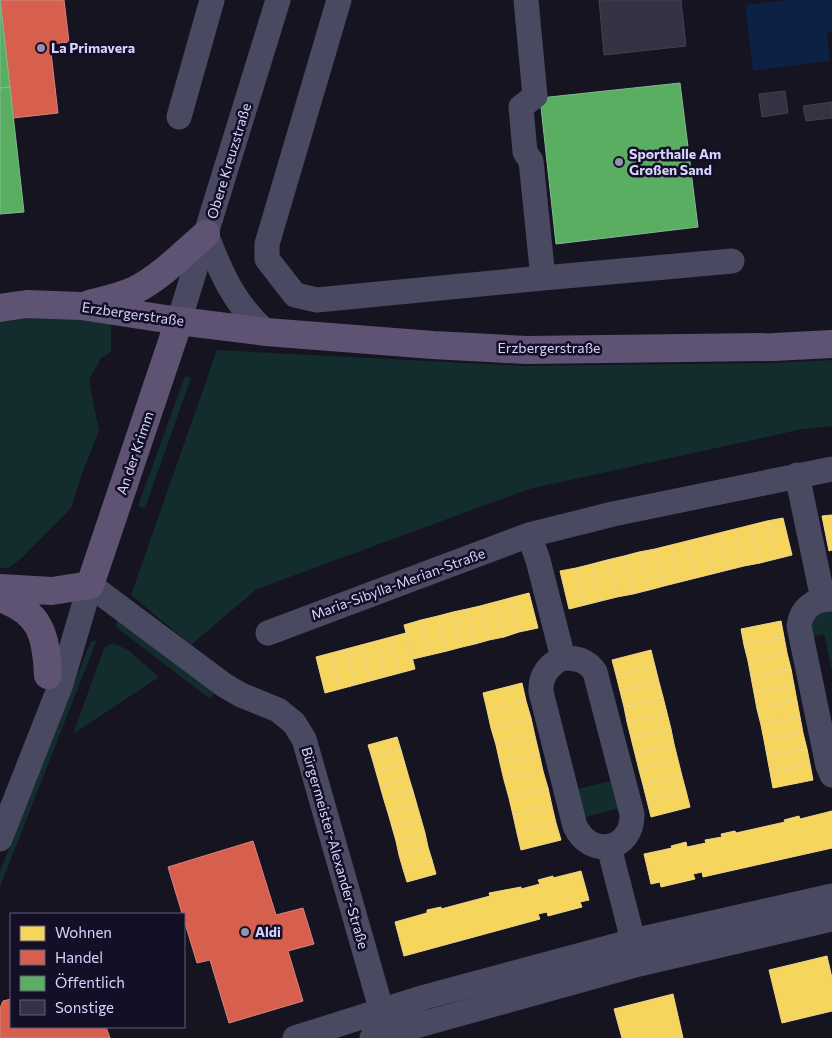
<svg xmlns="http://www.w3.org/2000/svg" width="832" height="1038" viewBox="0 0 832 1038" font-family="Commissioner,sans-serif">
  <style>
    .green { fill: #132c2d }
    .water { fill: #0d2144 }
    .homes { fill: #f6d55c; stroke: #edd58d }
    .shops { fill: #d6604d; stroke: #d78382 }
    .public { fill: #5aae61; stroke: #80b990 }
    .building { fill: #343243; stroke: #433f54 }
    .lines { fill: none; stroke-linecap: round; stroke-linejoin: round }
    .minor { stroke: #4a4962; stroke-width: 25 }
    .major { stroke: #5e5373; stroke-width: 28 }
    .poi-dot { fill: #9591b1; stroke: #130f26; stroke-width: 2 }
    .labels { text-anchor: middle; stroke-width: 5; stroke-linejoin: round; paint-order: stroke }
    .poi-label { font-size: 14px; font-weight: bold; fill: #d9d4ff; stroke: #130f26; text-anchor: start }
    .street-label { font-size: 14px; fill: #d9d4ff; stroke: #130f26 }
  </style>
  <rect width="100%" height="100%" fill="#161421"/>
  <!-- green -->
  <path class="green" d="M52,315L92,319L111,325V352L101,358L89,380L99,431L82,474L71,508L22,558L8,568H0V322Z
    M217,350L526,366L774,363L832,360V426L803,429L529,489L257,589L191,645L131,595Z
    M185,376L191,378L145,508L138,506Z
    M832,608V671L824,634L809,637L812,618Z
    M117,621H120L216,691L210,699L116,627Z
    M95,640L96,642L0,887V871L91,641Z
    M113,643L128,650L159,677L73,734L104,648L108,645Z
    M614,780L621,808L580,818L573,790Z"/>
  <!-- water -->
  <path class="water" d="M788,0H832V31L827,32L830,61L753,71L745,5Z"/>
  <!-- homes -->
  <path class="homes" d="M832,515V550L829,551L822,516Z
    M783,518L792,555L776,559L767,521Z
    M767,521L776,559L760,563L751,525Z
    M751,525L760,563L744,566L735,529Z
    M735,529L744,566L728,570L719,533Z
    M719,533L728,570L712,574L703,537Z
    M703,537L712,574L696,578L687,541Z
    M687,541L696,578L680,582L671,545Z
    M671,545L680,582L664,586L655,549Z
    M655,549L664,586L649,590L639,552Z
    M639,552L649,590L633,594L624,556Z
    M624,556L633,594L617,597L607,560Z
    M607,560L617,597L601,601L592,564Z
    M592,564L601,601L585,605L576,568Z
    M576,568L585,605L569,609L560,571Z
    M529,593L538,628L519,632L510,598Z
    M510,598L519,632L504,637L495,602Z
    M495,602L504,637L489,640L480,606Z
    M480,606L489,640L475,644L467,609Z
    M467,609L475,644L462,647L453,612Z
    M453,612L462,647L447,651L438,616Z
    M438,616L447,651L430,655L421,620Z
    M421,620L430,655L413,659L404,625Z
    M781,621L784,637L744,645L741,629Z
    M406,633L415,669L400,673L391,637Z
    M391,637L400,673L385,677L376,641Z
    M784,637L787,653L748,661L744,645Z
    M376,641L385,677L370,681L361,645Z
    M361,645L370,681L355,685L346,649Z
    M346,649L355,685L340,689L331,653Z
    M651,650L655,666L616,675L612,660Z
    M331,653L340,689L325,693L316,657Z
    M787,653L791,669L751,677L748,661Z
    M655,666L659,682L620,691L616,675Z
    M791,669L794,685L754,693L751,677Z
    M659,682L663,697L624,707L620,691Z
    M522,683L526,701L487,710L483,693Z
    M794,685L797,701L757,709L754,693Z
    M663,697L667,713L627,722L624,707Z
    M526,701L531,718L491,728L487,710Z
    M797,701L800,717L761,725L757,709Z
    M667,713L671,729L631,738L627,722Z
    M800,717L803,733L764,740L761,725Z
    M531,718L535,736L496,745L491,728Z
    M671,729L674,744L635,754L631,738Z
    M803,733L807,749L767,756L764,740Z
    M535,736L539,753L500,763L496,745Z
    M397,737L401,750L372,758L368,745Z
    M674,744L678,760L639,770L635,754Z
    M807,749L810,764L770,772L767,756Z
    M401,750L405,764L376,772L372,758Z
    M539,753L543,771L504,780L500,763Z
    M678,760L682,776L643,785L639,770Z
    M405,764L409,778L380,786L376,772Z
    M810,764L813,780L773,788L770,772Z
    M543,771L548,788L509,798L504,780Z
    M682,776L686,791L647,801L643,785Z
    M409,778L413,791L384,800L380,786Z
    M548,788L552,806L513,815L509,798Z
    M413,791L417,805L388,813L384,800Z
    M686,791L690,807L651,817L647,801Z
    M417,805L421,819L392,827L388,813Z
    M552,806L556,823L517,833L513,815Z
    M832,811V848L703,877L702,872L693,874L695,879L661,887L660,882L651,884L644,854L672,848L671,846L686,842L687,847L706,843L705,840L722,837L721,834L735,831L736,833L785,822L784,820L799,816L800,819Z
    M421,819L425,833L396,841L392,827Z
    M556,823L561,840L521,850L517,833Z
    M425,833L428,847L399,855L396,841Z
    M428,847L432,860L403,869L399,855Z
    M432,860L436,874L407,882L403,869Z
    M581,871L589,900L580,902L582,907L548,916L547,912L538,914L540,919L404,956L395,922L427,913V910L441,907V909L490,896L489,893L521,887V889L540,884L538,880L553,876V878Z
    M827,956L832,978V1011L782,1023L769,970Z
    M673,994L683,1038H622L614,1009Z"/>
  <!-- shops -->
  <path class="shops" d="M0,0H64L69,42L50,44L58,113L13,118Z
    M253,841L276,915L303,908L314,944L288,951L303,1001L229,1023L210,960L197,963L168,867Z
    M11,999V1027H106L110,1038H0V1008L3,1001Z"/>
  <!-- public -->
  <path class="public" d="M0,0L10,87L0,88Z
    M680,83L698,227L556,244L540,98Z
    M10,87L24,212L0,214V88Z"/>
  <!-- building -->
  <path class="building" d="M599,0H681L686,46L604,55Z
    M785,91L788,113L762,117L759,94Z
    M832,102V118L806,121L803,106Z"/>
  <g class="lines">
    <!-- minor -->
    <path class="minor" d="M339,0L267,244V259L295,295L317,300L543,278L531,161L525,152L521,107L535,96L526,0
      M179,117L212,0
      M206,234C221,273 234,304 266,332
      M543,278L732,261
      M179,321L278,0
      M797,475L823,599
      M529,535L538,560L563,658
      M90,585L224,685L241,695L278,710L294,723L304,739L388,1033
      M832,599C814,599 801,608 799,626L828,766L832,775
      M268,633L529,535L613,514L832,469
      M563,658C577,658 587,660 595,672L632,814C633,851 590,859 575,826L541,692C540,676 548,665 563,658Z
      M0,839L61,684L90,585
      M609,847L637,956
      M295,1038L425,997L633,941L832,896
      M372,1038L639,964L832,919"/>
    <!-- major -->
    <path class="major" d="M89,304C105,300 120,297 135,290C161,277 184,253 206,234
      M0,308L27,304L81,306L179,321L266,332L433,345L526,350L774,347L832,344
      M0,588L52,591L90,585L179,321
      M0,598C41,612 46,635 48,675"/>
  </g>
  <!-- markers -->
  <g class="poi-dot">
    <circle cx="41" cy="48" r="5"/>
    <circle cx="619" cy="162" r="5"/>
    <circle cx="245" cy="932" r="5"/>
  </g>
  <g class="labels">
    <!-- poi labels -->
    <g class="poi-label">
      <text x="51" y="53">La Primavera</text>
      <text x="629" y="159">Sporthalle Am<tspan x="629" dy="16">Großen Sand</tspan></text>
      <text x="255" y="937">Aldi</text>
    </g>
    <!-- street labels -->
    <g class="street-label">
      <text transform="translate(229 161) rotate(-73)" y="5">Obere Kreuzstraße</text>
      <text transform="translate(133 314) rotate(8)" y="5">Erzbergerstraße</text>
      <text x="549" y="353">Erzbergerstraße</text>
      <text transform="translate(135 453) rotate(-71)" y="5">An der Krimm</text>
      <text transform="translate(398 584) rotate(-20)" y="5">Maria-Sibylla-Merian-Straße</text>
      <text transform="translate(335 848) rotate(74)" y="5">Bürgermeister-Alexander-Straße</text>
    </g>
  </g>
  <!-- legend -->
  <rect x="10" y="913" width="175" height="115" fill="#130f26" stroke="#625e7d"/>
  <rect x="20" y="926" width="25" height="15" fill="#f6d55c" stroke="#625e7d"/>
  <text x="55" y="938" font-size="15" fill="#d9d4ff">Wohnen</text>
  <rect x="20" y="950" width="25" height="15" fill="#d6604d" stroke="#625e7d"/>
  <text x="55" y="963" font-size="15" fill="#d9d4ff">Handel</text>
  <rect x="20" y="976" width="25" height="15" fill="#5aae61" stroke="#625e7d"/>
  <text x="55" y="988" font-size="15" fill="#d9d4ff">Öffentlich</text>
  <rect x="20" y="1000" width="25" height="15" fill="#343243" stroke="#625e7d"/>
  <text x="55" y="1013" font-size="15" fill="#d9d4ff">Sonstige</text>
</svg>
